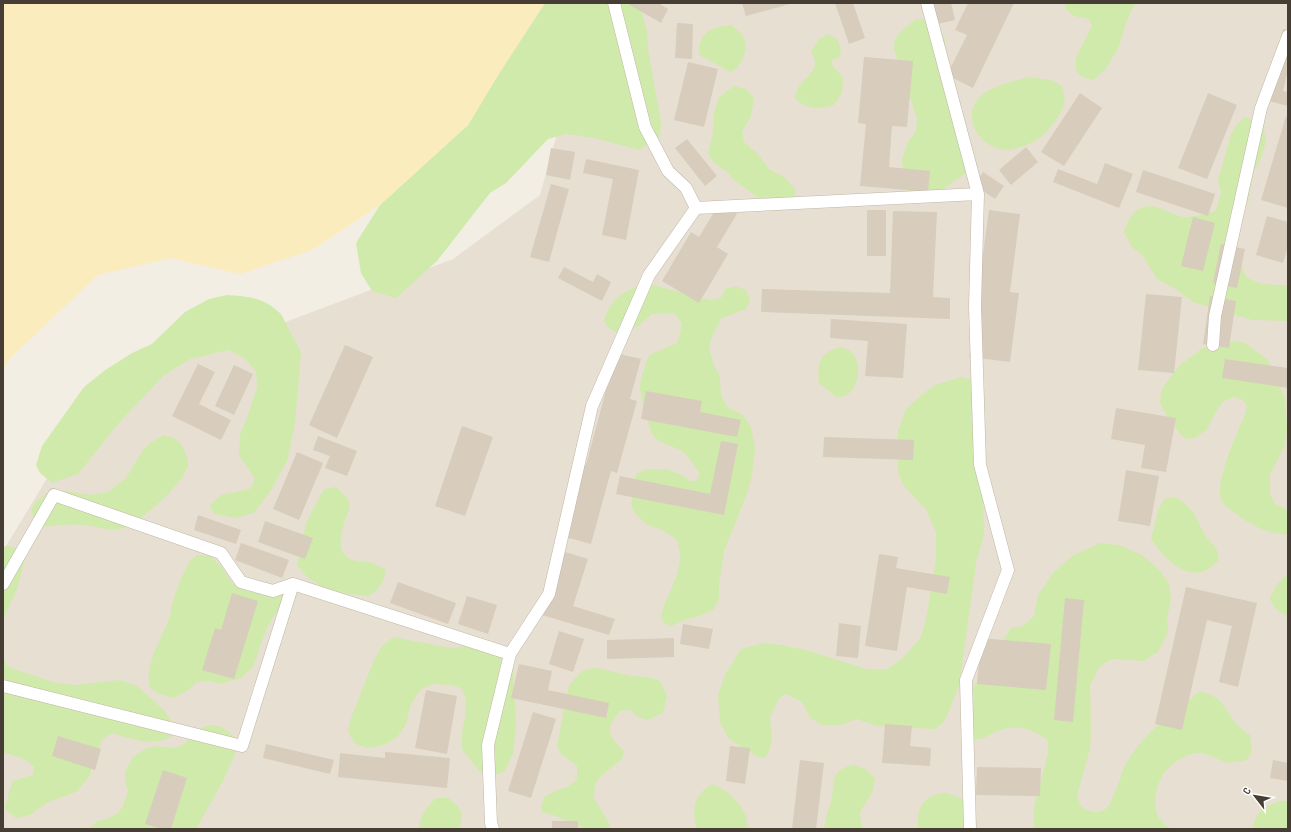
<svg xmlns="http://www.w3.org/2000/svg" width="1291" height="832" viewBox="0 0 1291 832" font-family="'Sofia Sans Condensed',sans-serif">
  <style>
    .residential { fill: #e7e0d2 }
    .green { fill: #cfeaaa }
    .sand { fill: #faecbd }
    .building { fill: #d8ccbc }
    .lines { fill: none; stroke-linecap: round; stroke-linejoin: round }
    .service-casing { stroke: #bfb6a6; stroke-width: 13 }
    .service { stroke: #fff; stroke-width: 12 }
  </style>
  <rect width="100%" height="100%" fill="#f3eee4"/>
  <!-- residential -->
  <path class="residential" d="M545,3H1288V829H3V551L49,475L145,355L240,339L453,259L540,195L562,116Z"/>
  <!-- green -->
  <path class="green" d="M545,3H639L647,31L648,49L661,123L660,136L639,150L594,138L566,134L548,139L506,183L490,193L437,261L396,298L372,291L361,273L356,243L380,205L468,125L500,72Z
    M1066,3H1135L1126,23L1118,49L1105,70L1093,80L1082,77L1076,70V57L1092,26L1089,19L1074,16L1065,8Z
    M916,19L930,20C944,35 948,36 944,58L966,137L972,147L975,160L967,172L935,195L908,196L902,162L903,156L908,142L916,131L917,119L894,49C892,36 907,26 916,19Z
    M731,25C734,28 741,32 743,36C750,47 742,68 730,72L699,55C698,32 711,27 731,25Z
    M829,34L838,40L841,50L839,58L832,60L833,67L843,77L842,93L834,105C818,109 809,110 795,99C796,81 814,77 815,63C815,60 813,55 811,51L819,39Z
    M1029,77L1051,80L1062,86C1068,104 1063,110 1052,125C1044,136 1037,141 1024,146C1019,147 1014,150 1009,150C978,150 956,112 986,92C999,84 1015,81 1029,77Z
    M734,86L746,89L754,98L751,116L742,132L744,142L758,154L769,169L784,177L796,190L791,207L787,209L776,211L734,180L726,171L714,163L708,153L713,132L714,113L719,97Z
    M1245,117L1260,123L1264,130L1266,142L1261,158L1254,171L1248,200L1237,225L1233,242L1245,275C1257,287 1273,284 1288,285V321L1252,320L1193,302L1174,288L1157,279L1142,255L1132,247L1124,232C1128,217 1139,202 1156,207C1166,209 1175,217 1185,217C1195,217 1206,213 1216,211L1221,192L1218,181L1231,134L1237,124Z
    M647,283L710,300L721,298L725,289L736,286L746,290L750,300L746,309L722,318L712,336L709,347L713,363L720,377L721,396L727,407L743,415L751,427L755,448L752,476L746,496L724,551L719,585V599L713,610L697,617L687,619L671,626L664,623L661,616C666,595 680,578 680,555C680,550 678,545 677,540L664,531L646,524L634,512L631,504L636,474L647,469H666L682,475L690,481H696L700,474C694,466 689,455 680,450C672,446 662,444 655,438C649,432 641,397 640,388C640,377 646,364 649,355L677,343L679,337L682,324L675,313L652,314L637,327L621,335C613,331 607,328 604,320C612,296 624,291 647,283Z
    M227,295C249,296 264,298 281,314L301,352L295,423L287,461L271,490L254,513L235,518L215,514L209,506L221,495L250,489L255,479L239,455L240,435L249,412L257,387L256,371L244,358L229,350L190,359L164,375L118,424L78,474L52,483L40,473L36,465L42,446L84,387L104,371L132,353L152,344L185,312L209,299Z
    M1236,341L1245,343L1267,359L1285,398L1287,430L1284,447L1270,475V493L1275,504L1288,510V534C1273,535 1257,528 1245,520C1238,515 1229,510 1223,503C1211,487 1238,432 1245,414L1247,405L1241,399L1233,397L1224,401L1218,408L1207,429L1195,438L1187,439L1181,435L1163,410L1160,401L1162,388L1180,365L1203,348Z
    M837,348C840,348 845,348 847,349C863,357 861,388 845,396C843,397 839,397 836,397L819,383C817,364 819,354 837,348Z
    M961,377L974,380L984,389L986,451L983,480L984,535L976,563L959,687L944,722L935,729L876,726L857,719L840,725H822L810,718L802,702L786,694L779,698L770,718L772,738L769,752L764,758L756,756L729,739L720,722L718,695L725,675L741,649L764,643L782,645L806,650L866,669H887L903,658L921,637L926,619L936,560V533L926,509L904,486L898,472V431L906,409L924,393L935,385Z
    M164,435C174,438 180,439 184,450C186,454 188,460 188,465C185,483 141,521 124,528C111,533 98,526 85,525C70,524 57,525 42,527L34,520L31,509L35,503L49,491H67L89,495L108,492L126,478L143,450L150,443Z
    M336,487L347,498L350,506C345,523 329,553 355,561C359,562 364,561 368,562C374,563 380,567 386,569L383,581L375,592L368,596L331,592L308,578L297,565L306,524L311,513L324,489Z
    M1175,497C1185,503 1193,510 1198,521C1200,525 1202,531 1205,535C1212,546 1220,547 1218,561C1214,564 1209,569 1205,571C1182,579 1162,555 1151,539L1158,511L1164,499Z
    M1100,543L1119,545L1142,555L1159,570L1169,583L1171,599L1167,618L1168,632L1158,652L1143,661L1112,659L1100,666L1090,685L1091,726L1090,749L1077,795L1081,807C1088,810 1096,815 1104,810C1113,805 1120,775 1126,764C1141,735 1174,712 1199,692C1220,693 1226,710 1237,725C1241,729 1246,732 1250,735L1252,752L1247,760C1241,761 1231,764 1225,762C1206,756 1204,747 1182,758C1176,761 1166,769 1163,775C1152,792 1150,823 1174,829H1035L1034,826V807L1048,753V740C1030,728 1016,723 995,732C983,738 984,740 969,739V695L1011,628L1023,626L1034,616L1038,595L1053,573L1072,556Z
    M7,546L18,548L25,559L17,589L3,620V547Z
    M197,555L210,556L221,566L233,584L242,589L251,592L264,583L274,584L284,593L280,607L267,627L253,667L241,678L220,684L210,681L197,682L187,691L173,698L157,693L149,686C147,658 160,643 169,619C171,613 171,607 173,601C176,591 185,569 190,561C192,559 195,557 197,555Z
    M1288,574V616C1279,613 1274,608 1270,599C1274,589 1279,580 1288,574Z
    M393,637L452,648L466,646L503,654L510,659L513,671L516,723L513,754L504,772L491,776L479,771L462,749V733L465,717L466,699L461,688L451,685L433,684L421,689L411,704L406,724L398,736L386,744L376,747L367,748L356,744L350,736L348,730L351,718L374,660L382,646Z
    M3,658L7,666L14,669L56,683L75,685L120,680L137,686L164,710L172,723V736C153,748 131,738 111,733L102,740L89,777L76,792L48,802L30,815L16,818L5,809L9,792L13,781L33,775L34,767L26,760L3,752Z
    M594,668C607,669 619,674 632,676C643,677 649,676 660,681L667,696L663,713L647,720L636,716L631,710L620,711C605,730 607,734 624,751L622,759L602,775L595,784L594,798L609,823L611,829H587L556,816L542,812L541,806L544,797L559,789L568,787L577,779V766L561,754L557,746L569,685L582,671Z
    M210,725L220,726L234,736L235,754L224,779L196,829H89L97,821L104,820L118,813L123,806L128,790L125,782V772L133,757L145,749L154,746L175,748L184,744L199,729Z
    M855,765L867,770L875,779L873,791L860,812L861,824L862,829H824C825,825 825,821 826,817C827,812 830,807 831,802C836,783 828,769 855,765Z
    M712,784C725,789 739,800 745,814C747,819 746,824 749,829H697C691,809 694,795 712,784Z
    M940,793H947L963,799L968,810L972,829H918C917,810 920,799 940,793Z
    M436,798H449C463,811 464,810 459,829H419C419,817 427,807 436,798Z
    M1280,801H1288V829H1252C1258,810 1262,808 1280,801Z"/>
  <!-- sand -->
  <path class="sand" d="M3,3H545L500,72L468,125L380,205L312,250L240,274L170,258L98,275L9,359L3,372Z"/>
  <!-- building -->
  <path class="building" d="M628,3H658L668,9L661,23L628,4Z
    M742,3H790V4L746,16Z
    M835,3H853L865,38L849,44Z
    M933,3H951L955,20L938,24Z
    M968,3H1014L973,88L947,75L967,35L955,30Z
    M677,23L693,24L692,59L675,58Z
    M1283,29L1288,30V75L1287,74L1283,91L1288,92V106L1265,100Z
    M864,57L913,61L907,127L892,126L889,167L930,171L928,192L860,186L866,124L858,123Z
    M688,62L718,69L704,127L674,120Z
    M1080,93L1102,108L1064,166L1041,152Z
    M1208,93L1237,105L1207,179L1178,168Z
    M1286,116L1288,117V208L1261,200Z
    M687,139L717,176L705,186L675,148Z
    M1026,147L1038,162L1011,185L999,170Z
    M551,148L575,152L570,180L546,175Z
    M586,159L639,170L626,240L602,235L613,179L583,173Z
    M1105,163L1133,174L1119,208L1053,182L1058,169L1097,184Z
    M1143,170L1215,194L1208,216L1136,192Z
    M983,172L1004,186L995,199L974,185Z
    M551,184L569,189L549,262L530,257Z
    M719,204L737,214L717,247L728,254L699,303L662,281L691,232L699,237Z
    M867,210H886V256H867Z
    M989,210L1020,214L1010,292L1019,293L1010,362L969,357Z
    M893,211L937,212L933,297L950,298V319L761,312L762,289L890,293Z
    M1267,216L1288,222V247L1283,263L1256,255Z
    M1193,217L1215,223L1203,271L1181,266Z
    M1221,244L1245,249L1237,288L1213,283Z
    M564,267L593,282L597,274L611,282L602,301L558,278Z
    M1146,294L1182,297L1174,373L1138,370Z
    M1210,296L1236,301L1229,348L1203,344Z
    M831,319L907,324L903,378L865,376L868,341L830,338Z
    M345,345L373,357L337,438L309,425Z
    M616,353L641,359L630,399L637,401L617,473L611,471L591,544L558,535L577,463L586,465Z
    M1225,359L1288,368V388L1222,378Z
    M198,364L215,372L199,404L231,420L221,440L172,416Z
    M234,365L253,374L234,415L215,406Z
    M646,391L702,401L700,412L741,420L737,437L641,419Z
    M1116,408L1176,418L1166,472L1141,468L1145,445L1111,439Z
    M462,426L493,437L465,516L435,506Z
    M318,436L357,451L347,476L325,468L330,456L313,450Z
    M824,437L914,440L913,460L823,457Z
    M721,441L738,444L724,515L616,494L620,476L710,494Z
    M297,452L323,463L299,520L273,509Z
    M1126,470L1159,476L1150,526L1118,521Z
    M198,515L241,530L236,544L194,530Z
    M265,521L313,538L305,559L258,542Z
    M241,543L289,560L282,578L235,560Z
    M562,551L588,559L573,606L615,619L609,635L542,615Z
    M879,554L898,557L896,568L950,577L947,594L907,587L897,651L865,646Z
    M398,582L456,603L448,624L390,603Z
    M1186,587L1257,603L1238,687L1219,682L1232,626L1207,620L1182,730L1155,724Z
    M232,593L258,601L234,679L202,670L215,628L221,630Z
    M467,596L497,605L488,634L458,624Z
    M1065,598L1084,600L1073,722L1054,720Z
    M839,623L861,626L858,658L836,656Z
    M683,624L713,629L709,649L680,644Z
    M559,631L584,639L573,672L549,664Z
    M674,638V657L607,659V640Z
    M981,638L1051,644L1046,690L977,684Z
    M519,664L552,671L548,690L609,703L606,718L511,698Z
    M426,690L457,696L447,754L415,748Z
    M533,712L556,719L531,798L508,791Z
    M885,724L912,726L910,746L931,748L930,766L882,763Z
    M58,736L101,749L95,770L52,756Z
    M266,744L334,760L330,774L263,758Z
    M730,746L750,748L745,784L726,781Z
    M385,752L450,758L447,788L338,777L340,753L385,758Z
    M800,760L824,763L816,829H792Z
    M1273,760L1288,763V781L1270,778Z
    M977,767L1041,768L1040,796L976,795Z
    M163,770L187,778L171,829H161L145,824Z
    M552,821H578V829H552Z"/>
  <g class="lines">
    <defs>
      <path id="service" d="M614,3L645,127L668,171L686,188L696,208
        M927,3L978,194L975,306L980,465L1008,570L966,680L970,829
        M696,208L978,194
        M1213,345L1215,316L1261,108L1288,36
        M3,584L54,495L221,553L241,582L273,591L293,584
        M3,686L242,746L293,584L510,654
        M493,829L491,823L488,745L510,654L549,594L592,406L649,275L696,208"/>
    </defs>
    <!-- service casing -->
    <use href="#service" class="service-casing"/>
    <!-- service -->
    <use href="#service" class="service"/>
  </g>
  <!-- border -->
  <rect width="1291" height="832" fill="none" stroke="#463e34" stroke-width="8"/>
  <!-- north arrow -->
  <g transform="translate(1255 796) rotate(301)" stroke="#ffffff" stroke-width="3" paint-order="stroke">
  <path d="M0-3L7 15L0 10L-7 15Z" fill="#463e34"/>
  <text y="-6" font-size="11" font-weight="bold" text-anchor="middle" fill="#463e34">С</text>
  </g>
</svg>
